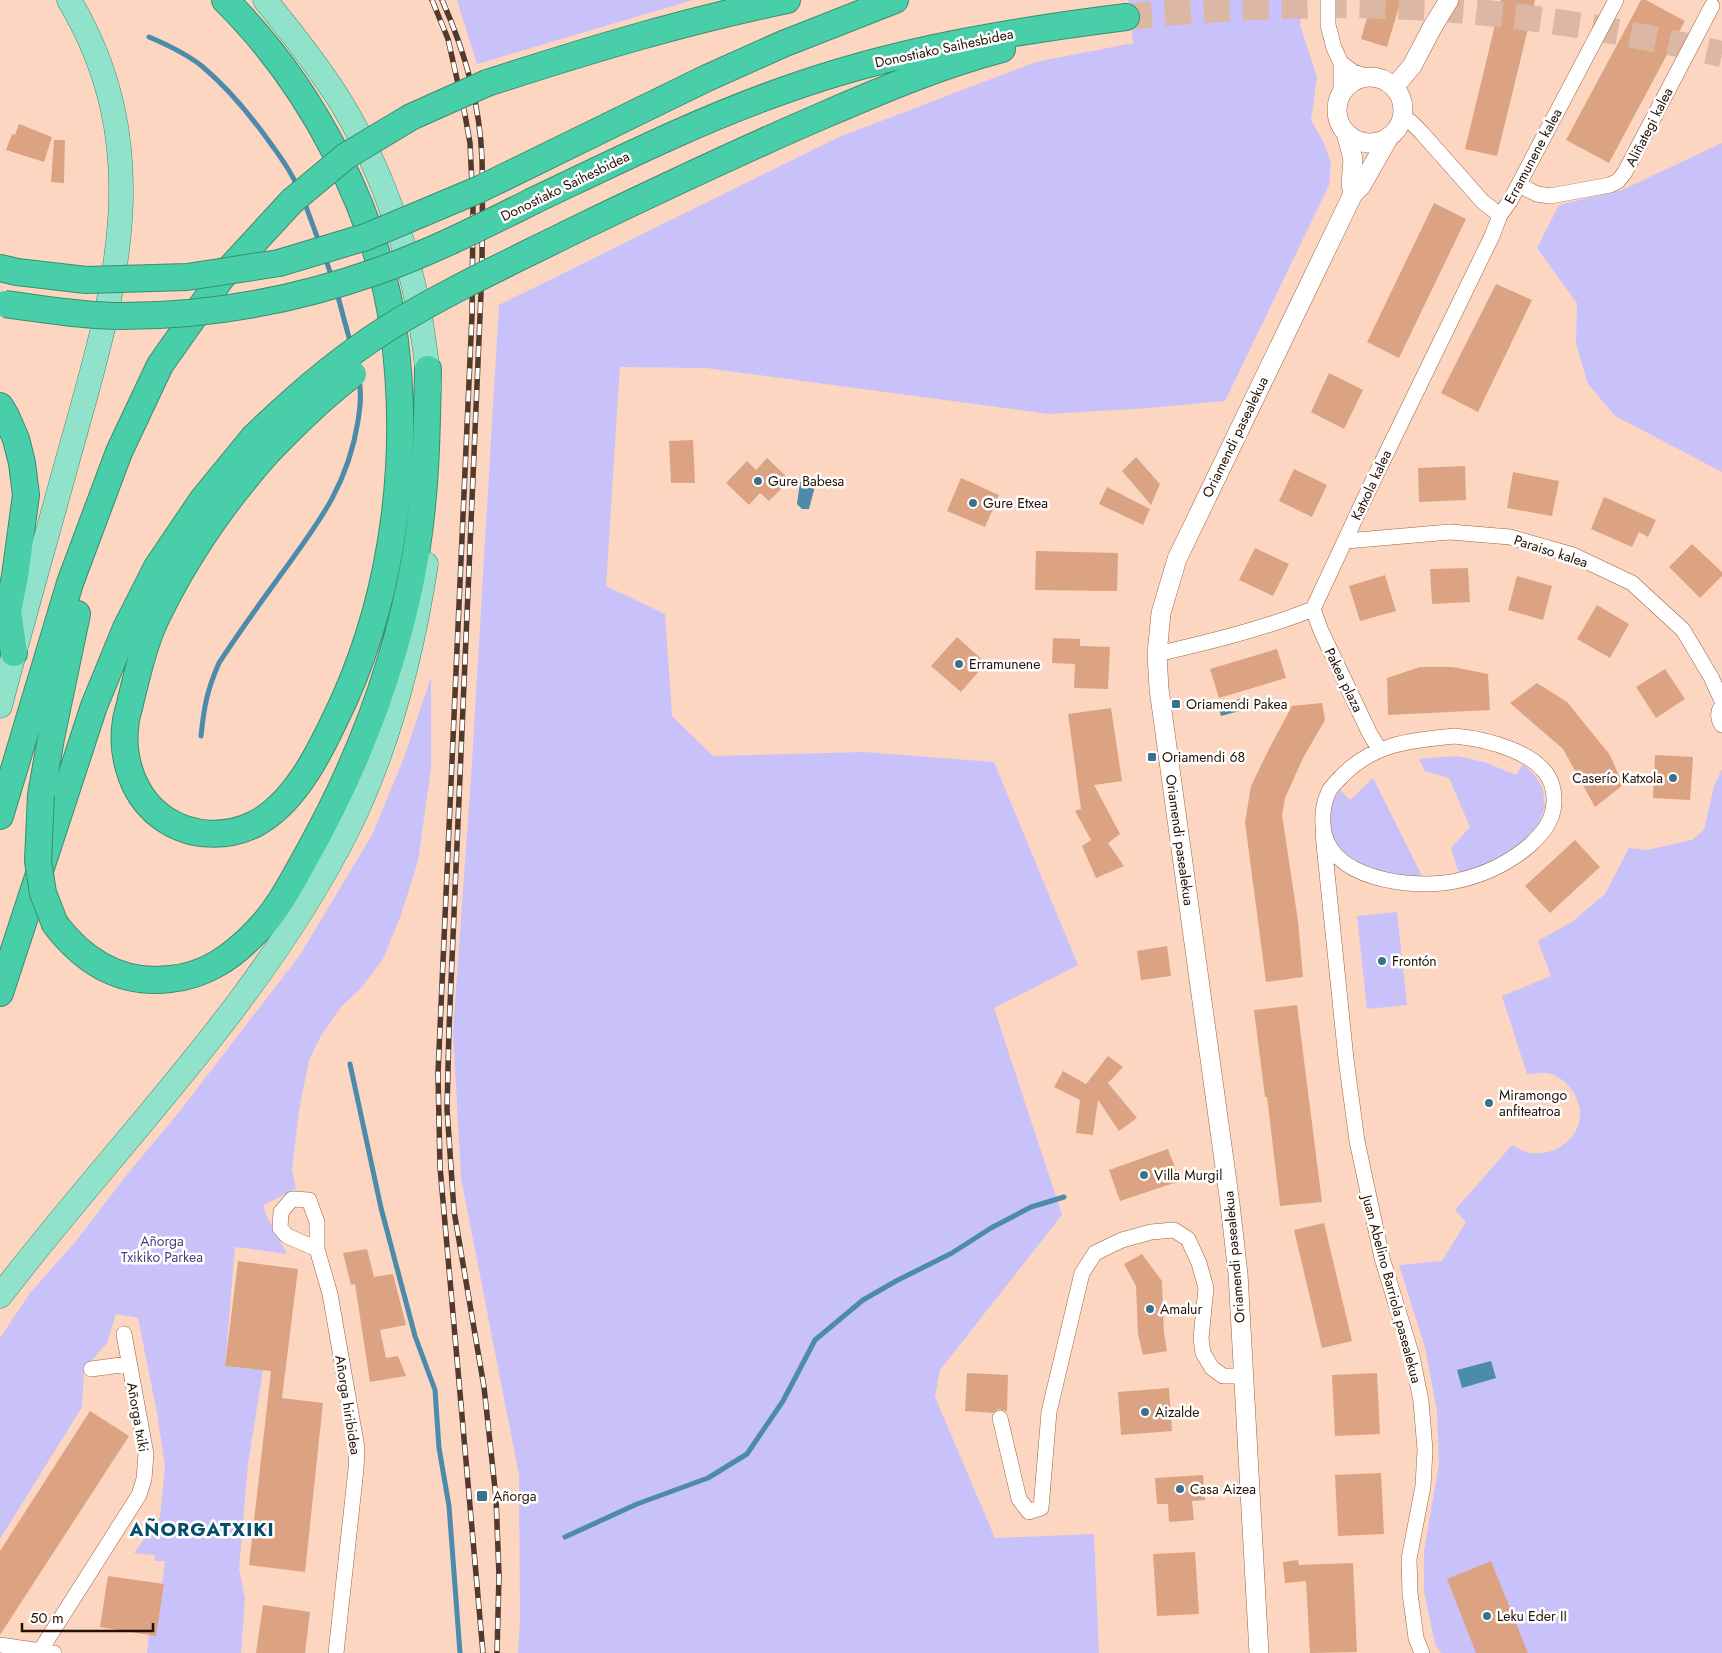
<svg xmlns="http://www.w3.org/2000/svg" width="1722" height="1653" viewBox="0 0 1722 1653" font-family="Jost,sans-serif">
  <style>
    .green { fill: #c9c1fa }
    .water { fill: #4c8bab }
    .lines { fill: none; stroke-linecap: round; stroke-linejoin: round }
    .stream { stroke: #4c8bab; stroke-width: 5 }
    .building { fill: #dca382 }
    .motorway-tunnel { stroke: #dcb8a4; stroke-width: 26; stroke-dasharray: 26 13; stroke-linecap: butt }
    .minor-casing { stroke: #9b6342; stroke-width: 16 }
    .tertiary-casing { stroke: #9b6342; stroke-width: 20 }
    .primary-casing { stroke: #3c8c6f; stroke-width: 25 }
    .motorway-casing { stroke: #3c8c6f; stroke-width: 28 }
    .minor { stroke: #fff; stroke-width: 15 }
    .tertiary { stroke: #fff; stroke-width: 19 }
    .primary { stroke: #91e2cb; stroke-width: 24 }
    .motorway { stroke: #48cea9; stroke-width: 26 }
    .rail-casing { stroke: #52392a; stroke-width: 5.5 }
    .rail { stroke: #fff; stroke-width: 4; stroke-dasharray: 11; stroke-linecap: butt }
    .motorway-bridge-casing { stroke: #3c8c6f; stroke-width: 28; stroke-linecap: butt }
    .motorway-bridge { stroke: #48cea9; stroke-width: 26 }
    .poi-dot { fill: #3a718c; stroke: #fff; stroke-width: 2 }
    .labels { text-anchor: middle; stroke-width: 5; stroke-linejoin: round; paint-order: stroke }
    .street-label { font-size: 14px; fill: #261003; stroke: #fff }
    .poi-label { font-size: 14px; fill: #261003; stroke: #fff; text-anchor: start }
    .park-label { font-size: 14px; fill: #4c3d81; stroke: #fff }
    .district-label { font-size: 19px; font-weight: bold; letter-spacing: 1px; fill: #024e6b; stroke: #fff }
  </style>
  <rect width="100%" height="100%" fill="#fcd6c0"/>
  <!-- green -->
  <path class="green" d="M457,0H693L477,64Z
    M1128,0H1303L1300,25L1317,77L1311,120L1324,143L1331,163L1329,185L1225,401L1149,408L1049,414L706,368L620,367L606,586L665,614L672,716L713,756L864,752L994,762L1078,965L994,1008L1062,1215L940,1370L935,1397L995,1538L1094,1534L1099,1653H518L520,1619L519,1475L461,1178L453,1032L471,778L499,305L839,137L1036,62L1133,43Z
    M1722,143V472L1615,416L1588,384L1576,344L1577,303L1537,248L1559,205L1622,190Z
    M431,677V769L418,861L401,915L383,959L362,987L340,1008L321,1036L309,1060L299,1110L292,1170L296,1189L263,1205L267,1217L287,1254L235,1247L225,1366L263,1370L248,1464L239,1568L245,1599L241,1653H147L149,1635H156L165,1561H155V1555L134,1553L160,1517L165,1466L157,1413L138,1318L116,1314L107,1343L84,1369L82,1407L0,1539V1338L30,1293L76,1241L129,1172L179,1112L300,955L372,835L404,758Z
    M1456,756L1484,762L1516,775L1523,764L1536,777L1543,789L1545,807L1538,825L1521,844L1490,865L1459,874L1451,848L1470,827L1449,778L1425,771L1419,759Z
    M1722,769V1653H1441L1435,1644L1424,1591V1551L1439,1464L1437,1411L1425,1347L1399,1265L1442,1261L1466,1222L1455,1210L1512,1145C1518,1148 1524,1152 1530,1153C1553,1156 1579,1141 1580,1115C1581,1097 1565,1075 1546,1073C1540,1072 1533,1074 1527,1074L1502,996L1551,976L1538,941L1572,922L1605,894L1629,848L1647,850L1692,840L1704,830L1714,786Z
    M1373,778L1423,878L1405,877L1373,869L1346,855L1333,839L1330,822L1331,804L1340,790L1350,800Z
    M1397,912L1407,1005L1367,1009L1357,916Z"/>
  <!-- water -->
  <path class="water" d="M806,479L813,481L815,486L809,509H802L797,504L800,482Z
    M1240,699L1243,710L1221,716L1218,705Z
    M1491,1361L1496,1378L1462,1388L1457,1370Z"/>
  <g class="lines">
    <!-- stream -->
    <path class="stream" d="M149,37C168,45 187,54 203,67C229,89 251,116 271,144C281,158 291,171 297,186
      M304,201L319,242
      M325,257L332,278
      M337,293L351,345
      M201,736C204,707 207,690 219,663C239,632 261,602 282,573C319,522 348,485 358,421C360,408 362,394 359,380
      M350,1064L381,1208L415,1336L435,1390L439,1448L449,1506L460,1653
      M565,1537L637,1504L708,1478L747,1454L783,1401L815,1340L863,1300L896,1281L952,1253L991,1228L1031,1207L1064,1197"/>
  </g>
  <!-- building -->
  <path class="building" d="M1372,0H1401L1387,47L1361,39Z
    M1501,0H1535L1497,156L1465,149Z
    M1641,0H1646L1685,21L1609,163L1566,140Z
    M19,124L52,137L44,162L6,150L12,134L15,135Z
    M54,140H65L64,183L51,182Z
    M1434,203L1466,219L1399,358L1367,342Z
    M1496,284L1532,300L1478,412L1441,393Z
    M1329,373L1363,390L1344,429L1311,412Z
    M693,440L695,483H671L669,441Z
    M1136,457L1160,484L1151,505L1122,471Z
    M767,458L790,480L769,501L760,493L749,505L726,483L747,461L756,470Z
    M1465,466L1466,500L1419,502L1418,468Z
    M1294,469L1327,485L1312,517L1279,501Z
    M1513,472L1559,481L1552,516L1507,508Z
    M961,478L999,495L985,527L947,511Z
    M1107,487L1150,509L1143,525L1099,504Z
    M1604,497L1656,520L1648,537L1639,532L1632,547L1591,529Z
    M1692,544L1722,572V576L1700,598L1669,567Z
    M1255,548L1289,564L1273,596L1239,580Z
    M1036,551L1118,553L1117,591L1035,590Z
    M1468,568L1470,602L1432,604L1430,569Z
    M1385,575L1396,611L1360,621L1349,586Z
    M1517,576L1552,586L1543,620L1508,610Z
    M1597,605L1629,624L1610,658L1577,639Z
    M957,637L986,663L961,692L931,666Z
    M1053,638L1080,639V646L1110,647L1108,689L1074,688L1075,664L1052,663Z
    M1277,649L1286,678L1219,698L1210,669Z
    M1420,667H1453L1488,674L1490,710L1388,715L1387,678Z
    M1665,669L1685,699L1656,718L1636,687Z
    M1537,683L1567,702L1610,755L1623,785L1595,807L1563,749L1510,703Z
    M1322,703L1325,720L1303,758L1285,798L1282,815L1298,921L1303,977L1266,982L1245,822L1251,786L1270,747L1292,706Z
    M1111,708L1122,781L1094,785L1120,834L1108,843L1124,866L1096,878L1082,846L1091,840L1075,811L1081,809L1068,714Z
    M1655,755L1693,757L1690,800L1653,798Z
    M1575,840L1600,867L1550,913L1525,886Z
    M1167,946L1171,976L1141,980L1137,951Z
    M1297,1005L1322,1202L1280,1206L1267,1097H1265L1254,1010Z
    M1108,1056L1123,1067L1108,1083L1137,1118L1119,1131L1098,1100L1093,1135L1076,1133L1080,1100L1054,1087L1063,1071L1086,1084Z
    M1168,1149L1180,1181L1120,1201L1109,1170Z
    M1324,1223L1352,1341L1322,1348L1294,1230Z
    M367,1249L374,1277L393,1274L406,1325L380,1330L386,1358L398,1356L406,1376L370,1382L355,1284L351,1285L343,1253Z
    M1142,1254L1162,1281L1164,1333L1167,1351L1143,1355L1138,1334L1136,1286L1124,1264Z
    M238,1261L298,1269L282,1398L323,1403L305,1572L249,1565L271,1371L225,1366Z
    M967,1373L1008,1375L1007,1411L998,1409L993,1413L965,1411Z
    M1377,1373L1380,1434L1335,1436L1332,1375Z
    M1169,1388L1172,1431L1121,1435L1118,1392Z
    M90,1411L129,1436L0,1635V1551Z
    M1381,1473L1384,1534L1338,1536L1335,1475Z
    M1203,1475L1205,1500L1192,1501L1194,1520L1169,1522L1168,1504H1157L1155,1478Z
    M1195,1552L1199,1614L1157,1616L1153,1554Z
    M1298,1560L1299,1565L1353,1563L1357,1652L1310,1653L1306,1581L1285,1583L1283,1562Z
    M1491,1561L1528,1653H1476L1447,1579Z
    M108,1576L164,1584L156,1636L100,1627Z
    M263,1605L310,1612L305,1653H256Z"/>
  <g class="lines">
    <!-- motorway-tunnel -->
    <path class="motorway-tunnel" d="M1126,17C1243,5 1360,0 1477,12C1560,20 1641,35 1722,54"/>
    <defs>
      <path id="minor" d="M1328,0V25L1334,48L1341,63V96
        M1341,63L1353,72L1369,77
        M1403,117L1411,122L1421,132L1483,202L1500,215
        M1519,185L1537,194L1550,196L1610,185L1618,181L1625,172L1712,6
        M1346,541L1450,532L1510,537L1573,555L1632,583L1683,630L1711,677L1722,701
        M1313,609L1321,631L1369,732L1379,749
        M1157,654C1209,642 1263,629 1313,609L1369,489L1492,236L1500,215L1510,201L1616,0
        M1722,706C1717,712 1718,719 1722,725
        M1455,736C1485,739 1542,752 1552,785C1559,811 1548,829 1530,845C1509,863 1484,875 1456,881C1414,890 1325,880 1323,824C1322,813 1324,802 1329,791C1332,786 1337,781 1341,777C1373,743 1412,740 1455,736Z
        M1323,834L1346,1059L1357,1141L1382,1258L1412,1356L1421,1401L1425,1450L1423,1486L1409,1559L1410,1593L1416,1638L1422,1653
        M317,1249L287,1236L280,1228L281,1212L292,1199L309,1200L317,1222V1249L330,1294L357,1448L356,1469L336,1653
        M91,1369L129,1364
        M1000,1418L1019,1499L1029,1512L1041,1508L1049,1412L1082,1273L1095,1253L1122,1240L1151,1232L1174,1230L1188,1239L1199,1263L1206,1288L1201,1338L1203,1353L1212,1368L1223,1376H1243
        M0,1645L54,1653
        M40,1651L139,1495L144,1479L146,1454L124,1334"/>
      <path id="tertiary" d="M1337 110a33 33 0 1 1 66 0a33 33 0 1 1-66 0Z
        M1394,87L1412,66L1433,26L1449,0
        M1346,133L1353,159L1351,184L1353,194
        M1259,1653L1238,1274L1230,1204L1159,689L1157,654L1161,613L1177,559L1353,194L1361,186L1389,137"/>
      <path id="primary" d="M265,0C293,34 319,67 342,104C393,189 422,290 429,389
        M0,706C22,622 46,539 69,455C113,298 160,152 69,0
        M0,1296C118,1142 260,1004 348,829C389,746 412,655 426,564"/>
      <path id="motorway" d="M225,0C311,85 378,212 394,333C410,455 395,585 345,698C325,741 299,801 255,824C227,838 192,837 166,820C133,799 120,757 126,720C127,713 130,706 131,699C137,676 142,652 151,630C159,610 170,591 180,573C206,528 234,490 269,451
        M487,83C586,51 685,21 787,0
        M621,120L707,78L783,44L895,0
        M533,201C615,162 697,121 782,91C896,50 1007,32 1126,17
        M573,231C656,191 740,151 824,115C882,90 941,65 1002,49
        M0,268L17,272
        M0,406L6,416L16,439L22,463L26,495L15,576L8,611L14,653
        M41,795L51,738L77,614
        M0,816L70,583L119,452L160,365L222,277L292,201
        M55,924C84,962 121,985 170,979C205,976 232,957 256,932C278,910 292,882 307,855C359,762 398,659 416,553C426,492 427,431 428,369
        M0,993L94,706L126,628L157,567L203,499L253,438"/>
    </defs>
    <!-- minor casing -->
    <use href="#minor" class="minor-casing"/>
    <!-- tertiary casing -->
    <use href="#tertiary" class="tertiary-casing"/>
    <!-- primary casing -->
    <use href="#primary" class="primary-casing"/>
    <!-- motorway casing -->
    <use href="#motorway" class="motorway-casing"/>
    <!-- minor -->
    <use href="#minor" class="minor"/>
    <!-- tertiary -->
    <use href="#tertiary" class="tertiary"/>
    <!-- primary -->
    <use href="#primary" class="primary"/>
    <!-- motorway -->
    <use href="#motorway" class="motorway"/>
    <defs>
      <path id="rail" d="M432,0L448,39L465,115L470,143L473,206L472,315L438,1073L440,1167L483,1653
        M442,0C464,49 480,105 482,159C483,196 482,233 482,270L449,1029L447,1109L454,1211L484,1387L496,1498L499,1575L497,1653"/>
    </defs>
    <!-- rail casing -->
    <use href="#rail" class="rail-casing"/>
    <!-- rail -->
    <use href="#rail" class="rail"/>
    <defs>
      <path id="motorway-bridge" d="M292,201L346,156L411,117L487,83
        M17,272L86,280L187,277L279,263L366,237L480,189L621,120
        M5,304C44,309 83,316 122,316C209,316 296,300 378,271C432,252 483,226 533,201
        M253,438C295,397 339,359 388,328C447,291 511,262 573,231
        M269,451C295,424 322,397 353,374
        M41,795L38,861L43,893L55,924"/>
    </defs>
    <!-- motorway-bridge casing -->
    <use href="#motorway-bridge" class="motorway-bridge-casing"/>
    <!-- motorway-bridge -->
    <use href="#motorway-bridge" class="motorway-bridge"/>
  </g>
  <!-- markers -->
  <g class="poi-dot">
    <circle cx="758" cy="481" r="5"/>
    <circle cx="973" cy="503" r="5"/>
    <circle cx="959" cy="664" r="5"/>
    <rect x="1171" y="699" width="10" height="10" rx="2.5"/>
    <rect x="1147" y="752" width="10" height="10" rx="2.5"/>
    <circle cx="1673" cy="778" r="5"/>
    <circle cx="1382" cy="961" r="5"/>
    <circle cx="1489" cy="1103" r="5"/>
    <circle cx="1144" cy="1175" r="5"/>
    <circle cx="1150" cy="1309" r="5"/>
    <circle cx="1145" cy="1412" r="5"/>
    <circle cx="1180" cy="1489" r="5"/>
    <rect x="476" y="1490" width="12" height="12" rx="2.5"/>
    <circle cx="1487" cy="1616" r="5"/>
  </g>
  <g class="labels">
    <!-- street labels -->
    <g class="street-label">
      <text transform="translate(944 48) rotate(-12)" y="5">Donostiako Saihesbidea</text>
      <text transform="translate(1649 127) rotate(-63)" y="5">Aliñategi kalea</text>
      <text transform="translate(1533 156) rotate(-62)" y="5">Erramunene kalea</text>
      <text transform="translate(565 186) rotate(-26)" y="5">Donostiako Saihesbidea</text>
      <text transform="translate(1235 437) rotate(-64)" y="5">Oriamendi pasealekua</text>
      <text transform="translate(1371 485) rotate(-65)" y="5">Katxola kalea</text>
      <text transform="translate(1551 551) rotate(18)" y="5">Paraiso kalea</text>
      <text transform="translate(1344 680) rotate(64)" y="5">Pakea plaza</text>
      <text transform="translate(1180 840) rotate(82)" y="5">Oriamendi pasealekua</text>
      <text transform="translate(1234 1257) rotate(-95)" y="5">Oriamendi pasealekua</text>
      <text transform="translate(1392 1289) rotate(75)" y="5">Juan Abelino Barriola pasealekua</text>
      <text transform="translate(348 1405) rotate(81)" y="5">Añorga hiribidea</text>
      <text transform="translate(138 1417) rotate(80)" y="5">Añorga txiki</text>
    </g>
    <!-- poi labels -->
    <g class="poi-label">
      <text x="768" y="486">Gure Babesa</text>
      <text x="983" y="508">Gure Etxea</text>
      <text x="969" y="669">Erramunene</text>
      <text x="1186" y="709">Oriamendi Pakea</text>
      <text x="1162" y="762">Oriamendi 68</text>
      <text x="1663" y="783" text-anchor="end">Caserío Katxola</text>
      <text x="1392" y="966">Frontón</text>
      <text x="1499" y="1100">Miramongo<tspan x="1499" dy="16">anfiteatroa</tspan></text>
      <text x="1154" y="1180">Villa Murgil</text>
      <text x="1160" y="1314">Amalur</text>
      <text x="1155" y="1417">Aizalde</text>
      <text x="1190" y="1494">Casa Aizea</text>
      <text x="493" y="1501">Añorga</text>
      <text x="1497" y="1621">Leku Eder II</text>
    </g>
    <!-- park labels -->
    <g class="park-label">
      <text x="162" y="1246">Añorga<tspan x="162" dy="16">Txikiko Parkea</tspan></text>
    </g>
    <!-- district labels -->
    <g class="district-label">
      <text x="202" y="1536">AÑORGATXIKI</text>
    </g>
  </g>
  <!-- scale -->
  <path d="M22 1623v8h131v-8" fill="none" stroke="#261003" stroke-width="2.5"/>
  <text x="30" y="1623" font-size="15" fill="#261003" stroke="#ffffff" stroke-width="4" paint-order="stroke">50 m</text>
</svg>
